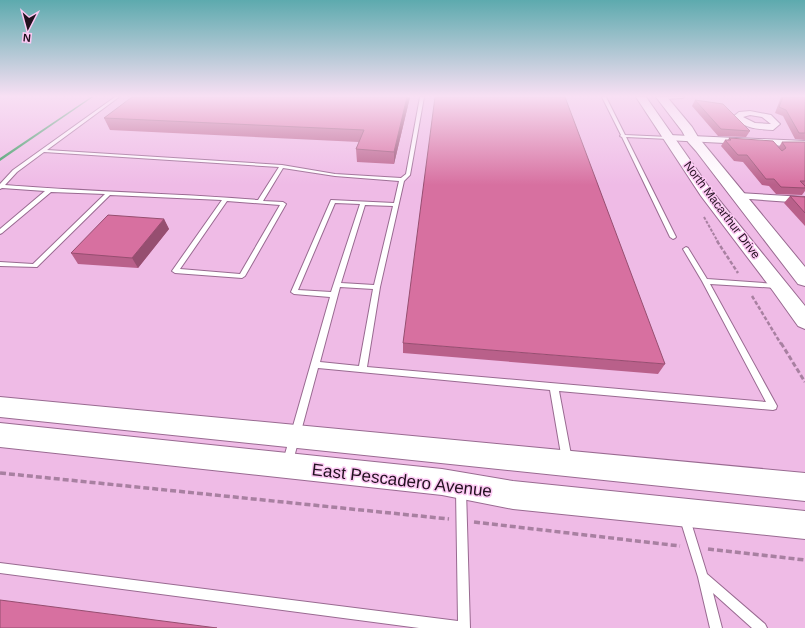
<svg xmlns="http://www.w3.org/2000/svg" width="805" height="628" viewBox="0 0 805 628" font-family="Helvetica,sans-serif">
  <style>
    .lines { fill: none; stroke-linecap: round; stroke-linejoin: round }
    .stream { fill: #2d9a58; fill-rule: evenodd }
    .lane-casing { stroke: #996a91; stroke-width: 2 }
    .street-casing { stroke: #996a91; stroke-width: 2 }
    .secondary-casing { stroke: #996a91; stroke-width: 2 }
    .path-far3 { stroke: #a880a1; stroke-width: 2; stroke-dasharray: 3 1.5; stroke-linecap: butt }
    .path-far2 { stroke: #a880a1; stroke-width: 2.5; stroke-dasharray: 4 2; stroke-linecap: butt }
    .path-far1 { stroke: #a880a1; stroke-width: 3; stroke-dasharray: 5 2.5; stroke-linecap: butt }
    .path { stroke: #a880a1; stroke-width: 3.5; stroke-dasharray: 6 3; stroke-linecap: butt }
    .lane { fill: #fff; fill-rule: evenodd }
    .street { fill: #fff; fill-rule: evenodd }
    .secondary { fill: #fff; fill-rule: evenodd }
    .wall { fill: #b9608a }
    .shaded-wall { fill: #964e70 }
    .building { fill: #d770a0; stroke: #964e70 }
    .labels { text-anchor: middle; stroke-width: 3; stroke-linejoin: round; paint-order: stroke }
    .far-street-label { font-size: 12px; fill: #22101f; stroke: #fcc8f3 }
    .near-street-label { font-size: 17px; fill: #22101f; stroke: #fcc8f3 }
  </style>
  <rect width="100%" height="100%" fill="#efbbe6"/>
  <g class="lines">
    <!-- stream -->
    <path class="stream" d="M91,97H93L0,161V158Z"/>
    <defs>
      <path id="lane" d="M115,97H119L47,150L282,165L335,174L401,178L406,174L420,97H424L410,175L404,181L380,287L367,367L766,402L702,281L683,249L686,247L688,248L707,279L777,284L780,286L777,288L710,284L777,406L776,409L773,410L559,391L572,460L570,463L567,464L564,463L562,460L550,390L318,368L293,461L291,464L288,465L285,464L283,461L330,297L294,294L291,292L331,200L394,203L399,181L335,176L283,168L263,201L283,202L286,204L245,276L242,278L175,273L172,271L222,200L110,195L37,267L0,266V262L33,264L105,194L51,192L2,233L0,234V229L45,191L2,188L0,189V184L13,170ZM44,152L279,167L258,200C173,193 89,192 5,185L17,172ZM227,201L280,205L240,274L180,269ZM335,203L360,204L331,292L298,290ZM365,205L393,206L374,285L341,283ZM340,287L373,289L359,366L320,362Z
        M602,97H606L625,135L669,137L671,138L669,139L626,137L676,237L675,238L673,239L670,237L622,137L620,136L621,135Z
        M661,97H684L682,98L662,99H661Z
        M461,485L464,487L466,490L470,628H419L0,573V563L458,621L456,490L458,487Z
        M685,514L689,515L690,519L707,574L765,624L767,628H752L713,593L722,628H710L698,577L680,519L681,515Z"/>
      <path id="street" d="M750,111L771,115L780,124L773,130C758,129 743,129 734,116L739,112ZM750,115L762,117L771,124L755,123L743,117Z
        M669,135L805,141V147L666,140V136Z
        M739,193L805,197V203L735,198L734,196L735,194Z"/>
      <path id="secondary" d="M636,97H646L711,190L805,306V329L798,326L773,291L701,196Z
        M656,97H667L692,127L698,137L805,267V286L798,284L696,151L688,142L682,131Z
        M0,397L805,473V501L0,417Z
        M0,423L442,469L513,481L805,511V539L513,509L442,495L0,447Z"/>
    </defs>
    <!-- lane casing -->
    <use href="#lane" class="lane-casing"/>
    <!-- street casing -->
    <use href="#street" class="street-casing"/>
    <!-- secondary casing -->
    <use href="#secondary" class="secondary-casing"/>
    <!-- path-far3 -->
    <path class="path-far3" d="M704,217L718,242"/>
    <!-- path-far2 -->
    <path class="path-far2" d="M717,241L738,273
      M752,296L781,344"/>
    <!-- path-far1 -->
    <path class="path-far1" d="M781,343L805,382"/>
    <!-- path -->
    <path class="path" d="M0,473L449,519
      M474,522L680,546
      M708,549L805,560"/>
    <!-- lane -->
    <use href="#lane" class="lane"/>
    <!-- street -->
    <use href="#street" class="street"/>
    <!-- secondary -->
    <use href="#secondary" class="secondary"/>
  </g>
  <!-- wall -->
  <path class="wall" d="M410,97L394,164L357,162L356,149L359,142L110,130L104,118Z
    M781,97H805V140L795,139L783,116L775,113Z
    M695,100L750,131L746,137L718,136L692,106Z
    M729,138L779,147L782,142H805V191L802,195L776,194L769,186L762,185L743,162L734,161L721,146L725,140H728Z
    M790,196L805,197V226L784,203Z
    M164,219L169,229L138,268L78,264L71,253Z
    M403,343L665,364L658,374L403,353Z"/>
  <!-- shaded-wall -->
  <path class="shaded-wall" d="M407,97H410L394,164V152Z
    M164,219L169,229L138,268L132,258Z"/>
  <!-- building -->
  <path class="building" d="M132,97H407L394,152L356,149L364,130L104,118Z
    M435,97H565L665,364L403,343Z
    M783,97H805V133H799L786,110L779,107Z
    M695,100L723,104L750,131L721,129Z
    M729,138L773,141L782,151L786,148L782,142H805V181H800L805,186V188L781,187L774,179H766L747,155H738L725,140H731Z
    M790,196L805,197V213Z
    M108,215L164,219L132,258L71,253Z
    M0,600L217,628H0Z"/>
  <!-- sky -->
  <linearGradient id="sky" x2="0" y2="1"><stop stop-color="#5daaae"/><stop offset="0.52" stop-color="#f8e0f4"/><stop offset="1" stop-color="#f8e0f4" stop-opacity="0"/></linearGradient>
  <rect width="805" height="185" fill="url(#sky)"/>
  <g class="labels">
    <!-- far-street labels -->
    <g class="far-street-label">
      <text transform="translate(722 210) rotate(53)" y="4">North Macarthur Drive</text>
    </g>
    <!-- near-street labels -->
    <g class="near-street-label">
      <text transform="translate(402 480) rotate(7)" y="6">East Pescadero Avenue</text>
    </g>
  </g>
  <!-- north arrow -->
  <g transform="translate(28 28) rotate(186)" stroke="#fcc8f3" stroke-width="3" paint-order="stroke">
  <path d="M0-3L7 15L0 10L-7 15Z" fill="#22101f"/>
  <text y="-6" font-size="11" font-weight="bold" text-anchor="middle" fill="#22101f">N</text>
  </g>
</svg>
